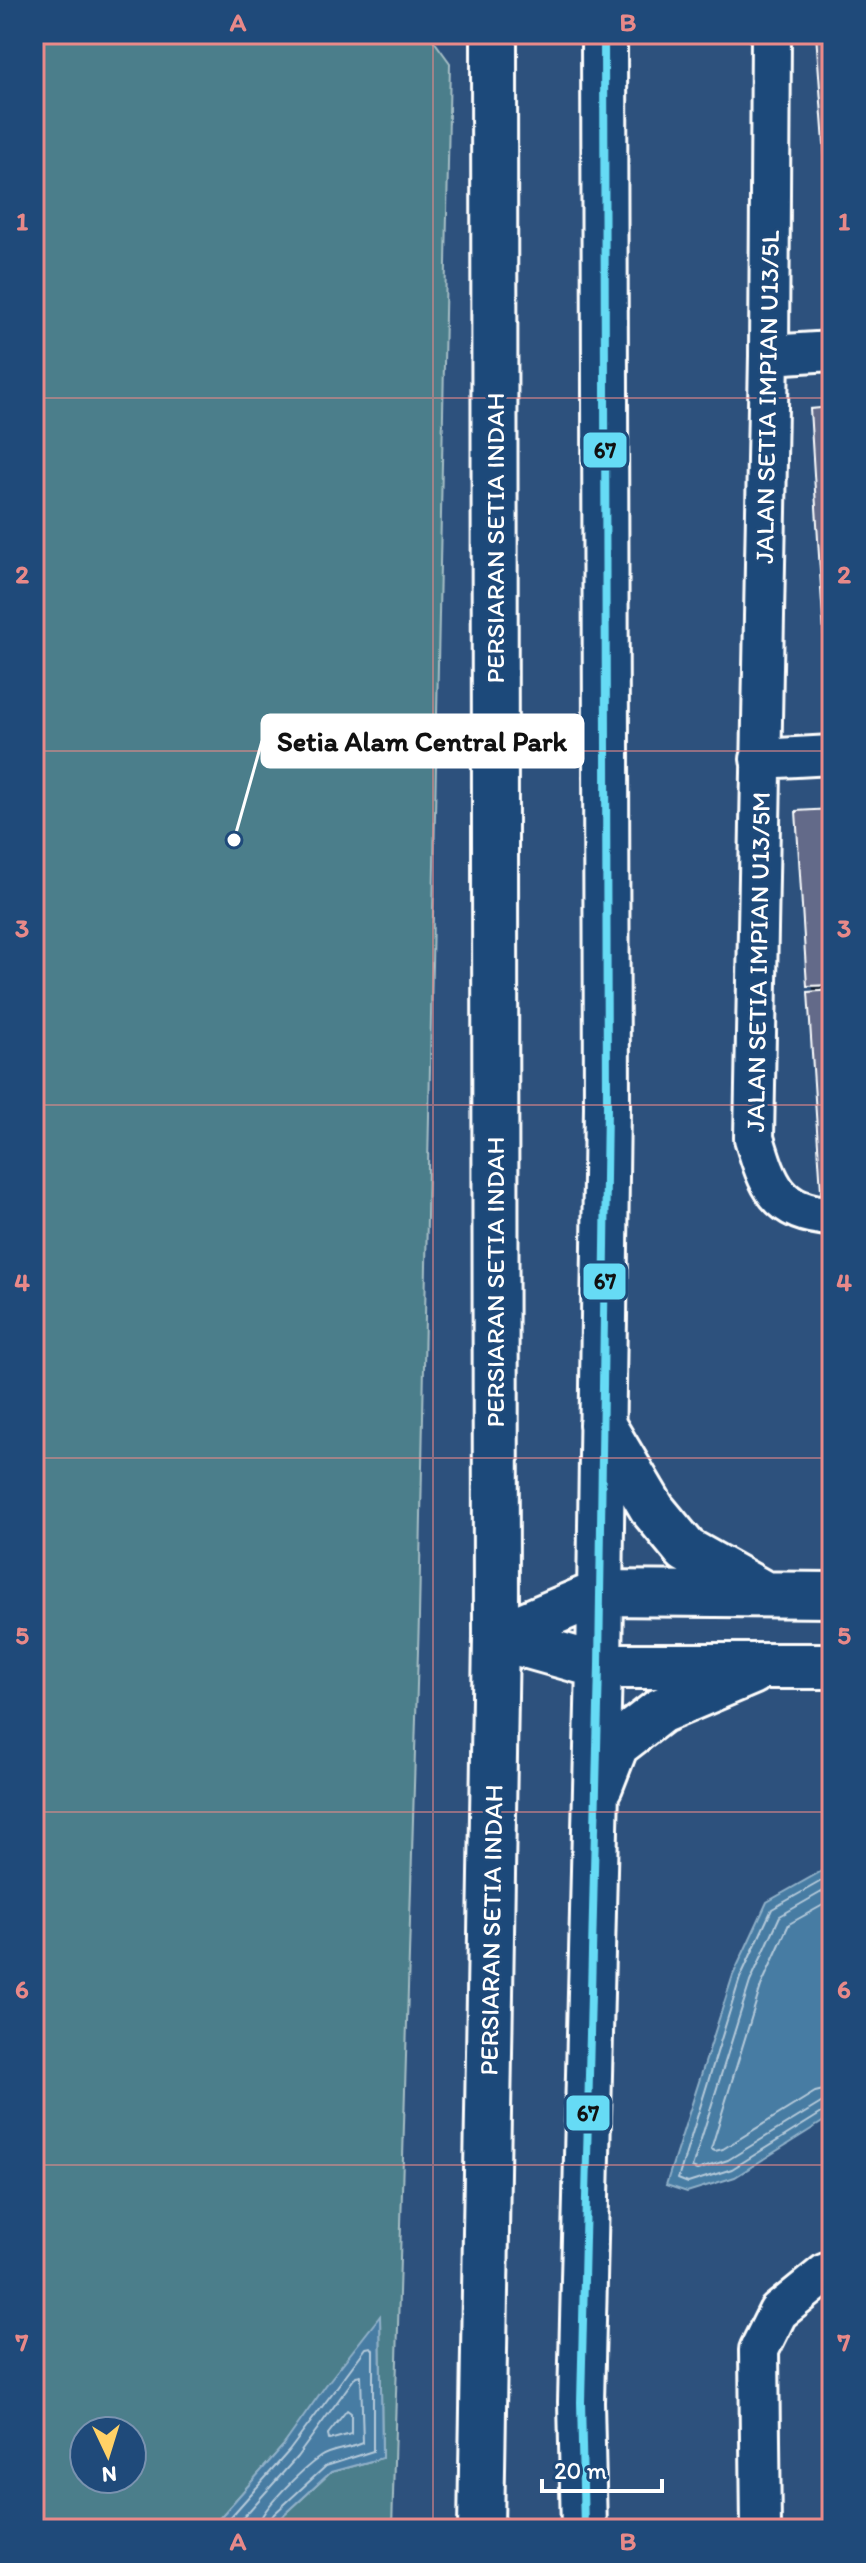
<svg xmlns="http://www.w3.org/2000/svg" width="866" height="2563" viewBox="0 0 866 2563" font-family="Itim,sans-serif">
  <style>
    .green { fill: #4c7e8b; stroke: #a6bec5; stroke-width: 2; fill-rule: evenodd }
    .water { fill: #467ba3; stroke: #90b0c8; stroke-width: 2 }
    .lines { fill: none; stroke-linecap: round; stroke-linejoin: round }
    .shore { stroke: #b5cada; stroke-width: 2 }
    .building { fill: #646b89; stroke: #fff; stroke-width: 2; filter: url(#shadow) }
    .minor-casing { stroke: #fff; stroke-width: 44 }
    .tertiary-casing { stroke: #fff; stroke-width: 50 }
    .minor { stroke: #1f4a7a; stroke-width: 38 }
    .tertiary { stroke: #1f4a7a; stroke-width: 44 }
    .bus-1-casing { stroke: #1f4a7a; stroke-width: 14 }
    .bus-1 { stroke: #66dbf5; stroke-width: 8 }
    .grid { fill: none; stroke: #e88989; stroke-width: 2; stroke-opacity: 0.55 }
    .labels { text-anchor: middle; stroke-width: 6; stroke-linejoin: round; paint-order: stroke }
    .street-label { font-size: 26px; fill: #fff; stroke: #1f4a7a }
    .leader { fill: none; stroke: #fff; stroke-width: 3 }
    .callout-dot { fill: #fff; stroke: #1f4a7a; stroke-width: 3 }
    .callout { fill: #fff; stroke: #fff; stroke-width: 3 }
    .callout-label { font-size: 28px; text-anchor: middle; font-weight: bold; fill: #111 }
    .line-badge { stroke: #1f4a7a; stroke-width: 3 }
    .pale-badge-label { font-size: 22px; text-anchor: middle; font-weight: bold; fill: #111 }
    .neatline { fill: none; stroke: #e88989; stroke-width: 3 }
    .grid-label { font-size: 26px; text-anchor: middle; font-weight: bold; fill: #e88989 }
  </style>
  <defs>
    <filter id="shadow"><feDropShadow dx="7" dy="7" stdDeviation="0" flood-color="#0009"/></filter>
  </defs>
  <rect width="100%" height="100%" fill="#2d517d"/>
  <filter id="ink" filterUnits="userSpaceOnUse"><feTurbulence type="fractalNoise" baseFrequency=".0125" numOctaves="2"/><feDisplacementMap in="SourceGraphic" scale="16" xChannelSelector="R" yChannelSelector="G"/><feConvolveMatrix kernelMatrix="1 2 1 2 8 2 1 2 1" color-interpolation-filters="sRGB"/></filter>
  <g filter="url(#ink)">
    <!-- green -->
    <path class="green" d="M50,34H429L450,63L419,1617L392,2529H273L280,2519L331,2472L382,2458L380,2317L283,2446L210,2529H34V51ZM84,2431H132V2479H84Z"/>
    <!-- water -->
    <path class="water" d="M829,1867H832V2116L735,2177L687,2192L666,2185L733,1975L767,1902Z
      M380,2316L382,2458L331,2472L280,2519L273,2529H210L283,2446L326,2385Z"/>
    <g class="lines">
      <!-- shore -->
      <path class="shore" d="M832,1875L772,1909L740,1978L678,2179L688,2183L732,2169L825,2111L832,2110
        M832,1886L780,1916L750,1982L692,2168L697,2170L728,2160L821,2103L832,2100
        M832,1900L789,1924L761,1986L711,2149L715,2151L723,2149L815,2092L832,2088
        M347,2410L351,2413V2434L329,2440L328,2434Z
        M220,2529L289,2451L366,2348L371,2347L373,2350V2451L326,2466L274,2514L268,2522L267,2529
        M233,2529L297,2457L356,2376L361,2375L363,2443C350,2449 332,2449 320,2457C304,2468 258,2511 257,2529"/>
    </g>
    <!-- building -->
    <path class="building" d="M816,34H832V171H826Z
      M826,171H832V261Z
      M832,407V571L820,572L810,409Z
      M832,571V734H830L820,572Z
      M832,809V985L807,986L796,811Z
      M832,990V1205L822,1206L808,992Z"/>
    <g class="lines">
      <defs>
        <path id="minor" d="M771,34L769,355L754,1138C768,1185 777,1214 832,1216
          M769,355L832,351
          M760,759L832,755
          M761,2529L759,2350L778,2312L826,2273L832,2271"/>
        <path id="tertiary" d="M602,1424L653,1510L686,1550L761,1592
          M496,1637L599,1593L832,1595
          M496,1637L599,1666H832
          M600,1786L616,1745L660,1711L752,1672
          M481,2529L496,1637L494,34
          M584,2529L581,2402L599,1666L607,1107L604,34"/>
      </defs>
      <!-- minor casing -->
      <use href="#minor" class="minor-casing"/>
      <!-- tertiary casing -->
      <use href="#tertiary" class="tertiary-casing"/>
      <!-- minor -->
      <use href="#minor" class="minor"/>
      <!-- tertiary -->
      <use href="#tertiary" class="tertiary"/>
      <defs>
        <path id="bus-1" d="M584,2529L581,2402L599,1666L607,1107L604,34"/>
      </defs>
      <!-- bus-1 casing -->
      <use href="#bus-1" class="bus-1-casing"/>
      <!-- bus-1 -->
      <use href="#bus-1" class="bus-1"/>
    </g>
  </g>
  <!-- grid -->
  <path class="grid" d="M433,34V2529M34,398H832M34,751H832M34,1105H832M34,1458H832M34,1812H832M34,2165H832"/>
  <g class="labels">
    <!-- street labels -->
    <g class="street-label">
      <text transform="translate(767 397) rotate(-89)" y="9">JALAN SETIA IMPIAN U13/5L</text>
      <text transform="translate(495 538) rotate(-90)" y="9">PERSIARAN SETIA INDAH</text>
      <text transform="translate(758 962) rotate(-89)" y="9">JALAN SETIA IMPIAN U13/5M</text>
      <text transform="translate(495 1282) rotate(-90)" y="9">PERSIARAN SETIA INDAH</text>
      <text transform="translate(491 1930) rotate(-89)" y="9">PERSIARAN SETIA INDAH</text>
    </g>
  </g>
  <!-- callouts -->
  <path class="leader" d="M234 840L262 741"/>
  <circle class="callout-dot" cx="234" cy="840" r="8"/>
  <rect class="callout" x="262" y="715" width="321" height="52" rx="8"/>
  <g class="callout-label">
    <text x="422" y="751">Setia Alam Central Park</text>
  </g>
  <g class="line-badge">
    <rect x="582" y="431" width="46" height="38" rx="8" fill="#66dbf5"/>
    <rect x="582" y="1262" width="45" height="39" rx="8" fill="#66dbf5"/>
    <rect x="565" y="2094" width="46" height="38" rx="8" fill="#66dbf5"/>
  </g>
  <g class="pale-badge-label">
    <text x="605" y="458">67</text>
    <text x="605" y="1289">67</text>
    <text x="588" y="2121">67</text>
  </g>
  <!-- margin -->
  <rect width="866" height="2563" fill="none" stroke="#1f4a7a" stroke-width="88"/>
  <!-- north arrow -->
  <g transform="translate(108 2455) rotate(176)"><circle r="38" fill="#1f4a7a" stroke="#7992af" stroke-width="2"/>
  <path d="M0-6L14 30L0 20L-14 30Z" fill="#ffd166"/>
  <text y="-12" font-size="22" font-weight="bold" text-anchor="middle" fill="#ffffff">N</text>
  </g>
  <!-- scale -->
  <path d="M542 2479v12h120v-12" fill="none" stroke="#ffffff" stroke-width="4"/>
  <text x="554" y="2479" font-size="24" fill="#ffffff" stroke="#1f4a7a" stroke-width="6" paint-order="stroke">20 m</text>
  <rect x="44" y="44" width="778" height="2475" class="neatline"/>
  <g class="grid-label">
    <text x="238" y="31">A</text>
    <text x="628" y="31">B</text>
    <text x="22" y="230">1</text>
    <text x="844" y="230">1</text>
    <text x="22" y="583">2</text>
    <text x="844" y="583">2</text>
    <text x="22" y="937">3</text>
    <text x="844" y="937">3</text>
    <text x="22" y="1291">4</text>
    <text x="844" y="1291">4</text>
    <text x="22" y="1644">5</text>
    <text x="844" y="1644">5</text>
    <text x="22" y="1998">6</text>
    <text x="844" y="1998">6</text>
    <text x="22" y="2351">7</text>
    <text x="844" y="2351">7</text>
    <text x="238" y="2550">A</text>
    <text x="628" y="2550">B</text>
  </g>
</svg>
